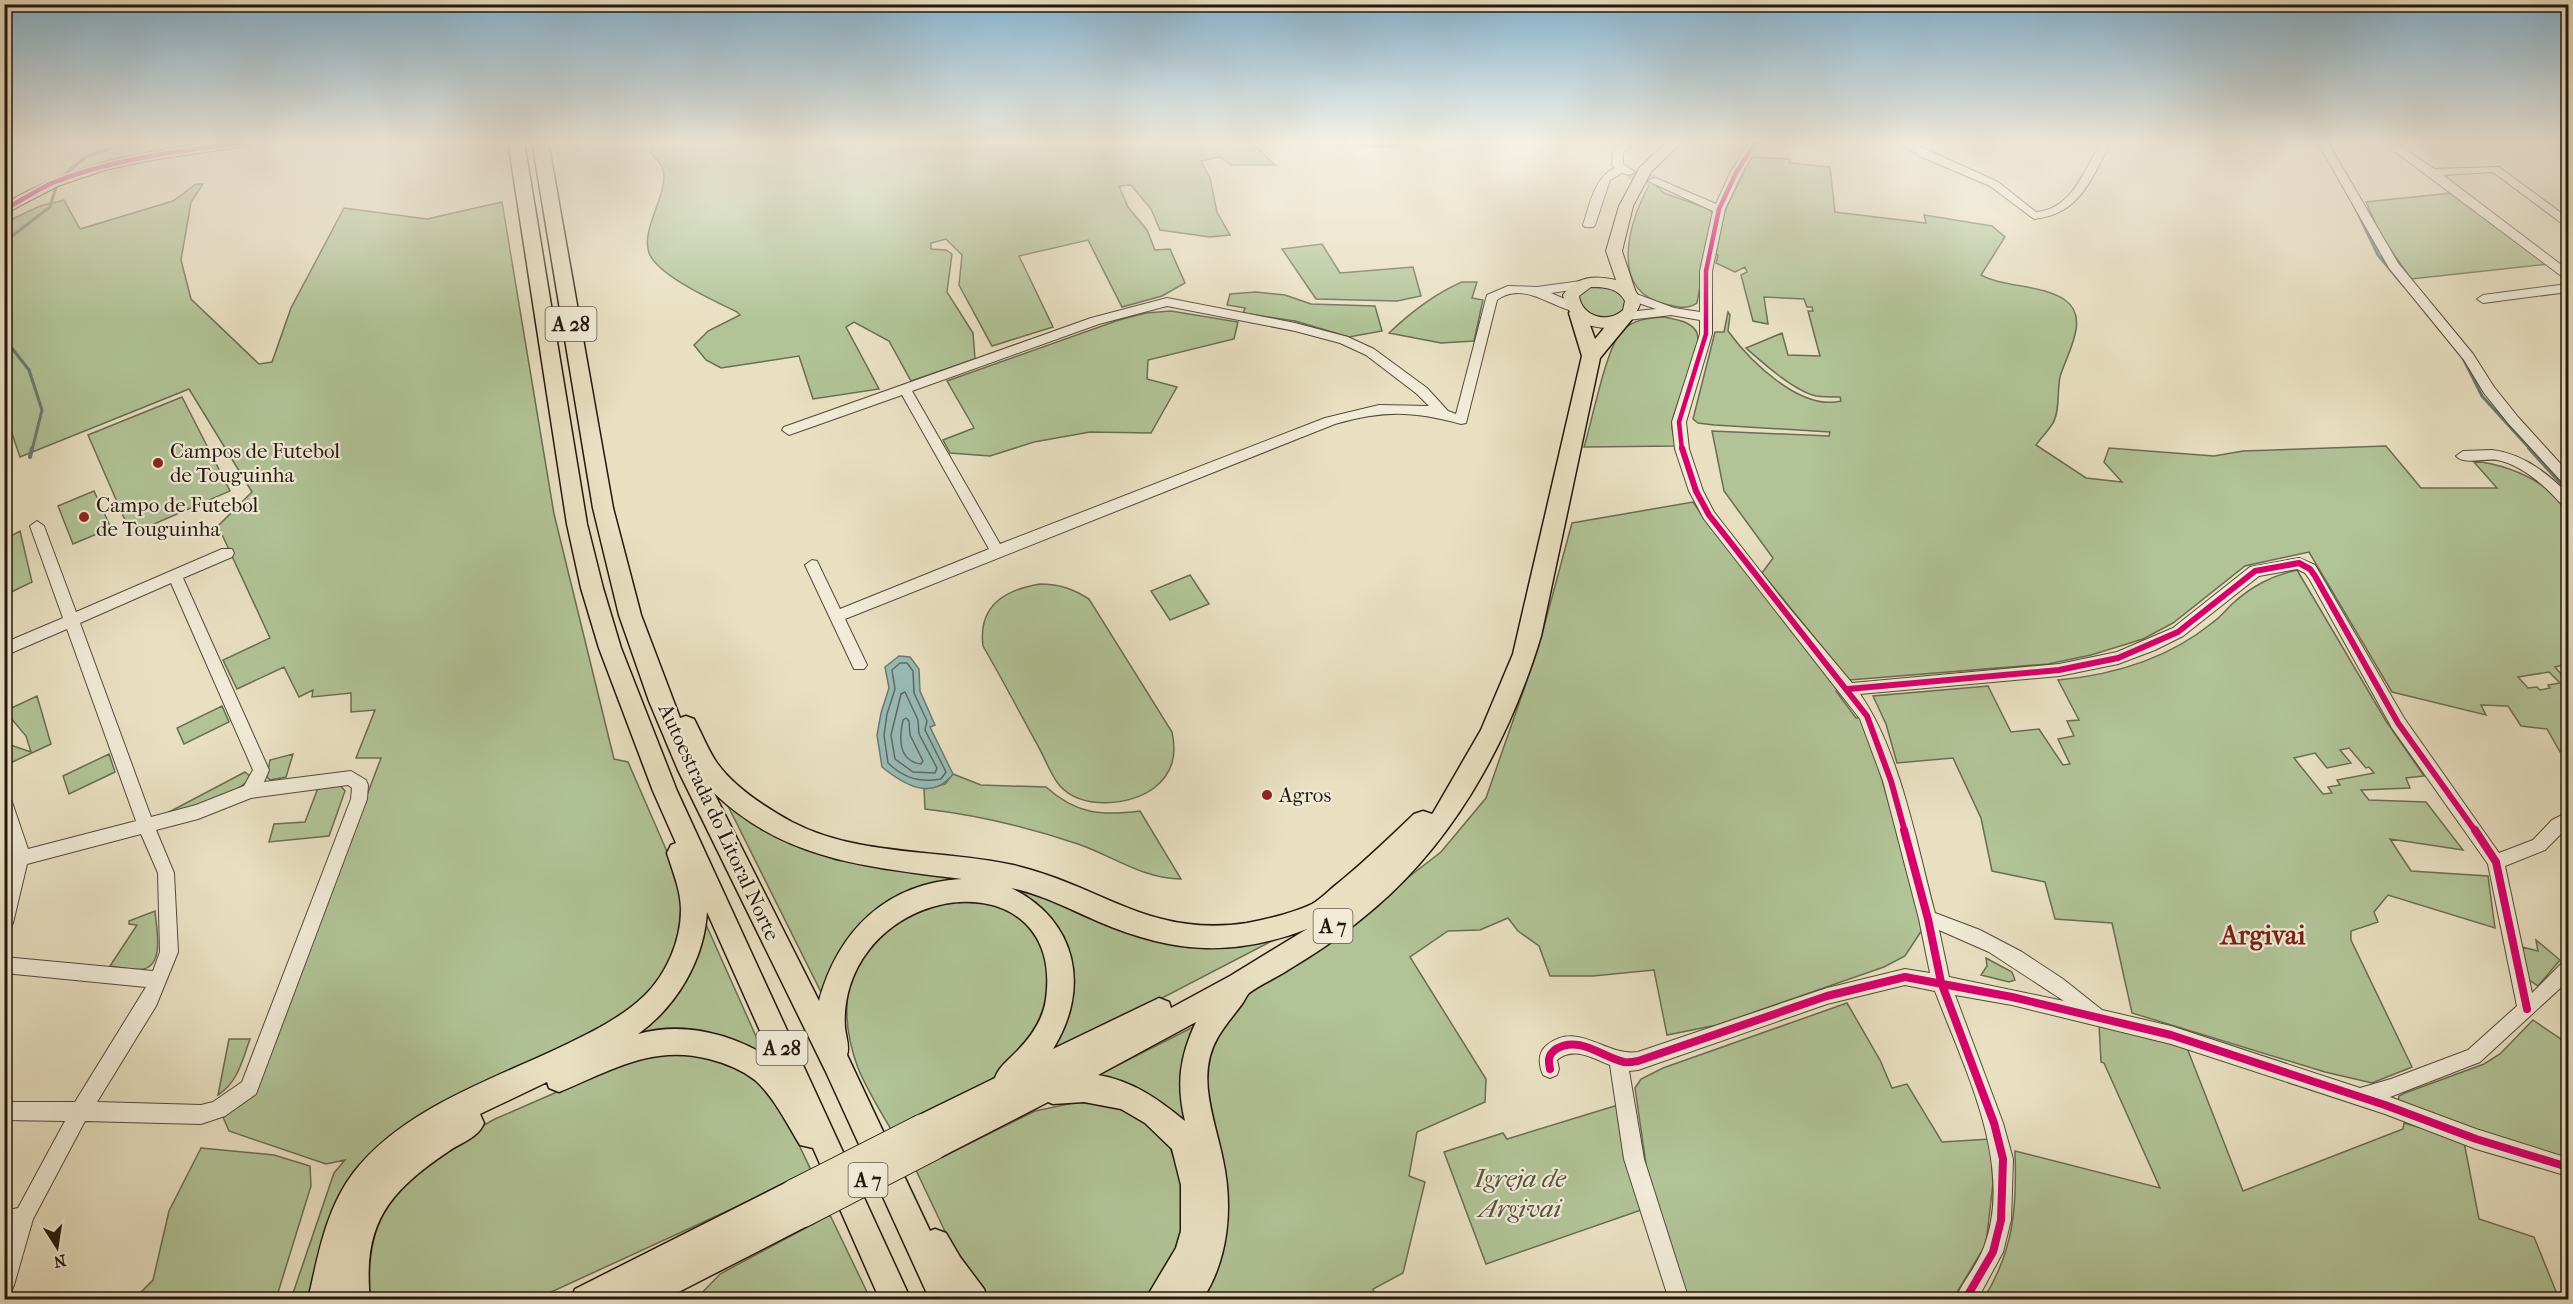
<svg xmlns="http://www.w3.org/2000/svg" width="2573" height="1304" viewBox="0 0 2573 1304" font-family="'IM FELL French Canon',serif">
  <style>
    .green { fill: #b1c397; stroke: #6a6d52; stroke-width: 1.5; fill-rule: evenodd }
    .water { fill: #98bcb8; stroke: #6a7a73; stroke-width: 1.5 }
    .lines { fill: none; stroke-linecap: round; stroke-linejoin: round }
    .shore { stroke: #5e6a62; stroke-width: 1.5 }
    .stream-far1 { stroke: #6a7a73; stroke-width: 3 }
    .stream { stroke: #6a7a73; stroke-width: 4 }
    .minor-tunnel { stroke: #c2b89e; stroke-width: 12; stroke-dasharray: 12 6; stroke-linecap: butt }
    .minor-casing { stroke: #55493a; stroke-width: 2 }
    .major-casing { stroke: #24170c; stroke-width: 2 }
    .highway-casing { stroke: #24170c; stroke-width: 3 }
    .minor { fill: #f1ebd7; fill-rule: evenodd }
    .major { fill: #e9e0c2; fill-rule: evenodd }
    .highway { fill: #e9e0c2; fill-rule: evenodd }
    .highway-bridge-casing { stroke: #24170c; stroke-width: 30; stroke-linecap: butt }
    .highway-bridge { stroke: #e9e0c2; stroke-width: 28 }
    .cycleway-far2-casing { stroke: #f1ebd7; stroke-width: 8 }
    .cycleway-far1-casing { stroke: #f1ebd7; stroke-width: 10 }
    .cycleway-casing { stroke: #f1ebd7; stroke-width: 11 }
    .cycleway-far2 { stroke: #d6006c; stroke-width: 4.5 }
    .cycleway-far1 { stroke: #d6006c; stroke-width: 6 }
    .cycleway { stroke: #d6006c; stroke-width: 8 }
    .poi-dot { fill: #8f2418; stroke: #f1ebd7; stroke-width: 2 }
    .labels { text-anchor: middle; stroke-width: 4.5; stroke-linejoin: round; paint-order: stroke }
    .shield { fill: #f1ebd7; stroke: #625749; stroke-width: 1.5 }
    .shield-label { font-size: 20px; font-weight: bold; fill: #24170c }
    .poi-label { font-size: 21px; fill: #24170c; stroke: #f1ebd7; text-anchor: start }
    .street-label { font-size: 21px; fill: #24170c; stroke: #f1ebd7 }
    .near-park-label { font-size: 26px; font-style: italic; fill: #55533d; stroke: #f1ebd7 }
    .district-label { font-size: 27px; font-weight: bold; fill: #7a1f14; stroke: #f1ebd7 }
  </style>
  <rect width="100%" height="100%" fill="#e9e0c2"/>
  <filter id="stains"><feTurbulence type="fractalNoise" baseFrequency=".00333" numOctaves="4"/><feColorMatrix values="0 0 0 0 .2 0 0 0 0 .09 0 0 0 0 .02 0 0 0 .5 -.17"/></filter>
  <radialGradient id="worn" r=".72"><stop offset=".6" stop-color="#630" stop-opacity="0"/><stop offset="1" stop-color="#630" stop-opacity=".3"/></radialGradient>
  <!-- green -->
  <path class="green" d="M652,141H1245L1254,145L1275,165H1231L1220,157L1201,161L1210,178L1217,212L1230,235L1210,237L1160,230L1151,209L1131,185L1119,186L1128,207L1147,230L1155,250L1170,249L1185,283L1162,296L1122,307L1088,240L1019,256L1053,327L992,346L959,285L962,255L946,239L931,243V249L946,250L952,254L947,292L973,333L975,359L911,381L889,341L854,322L846,327L879,389L813,399L799,356L721,368L706,360L694,345L708,331L740,315L737,312C715,301 658,276 649,253C640,227 672,190 662,167C660,162 654,157 651,153Z
    M1297,141H1402L1395,147L1304,144Z
    M1751,157L1790,159V163L1830,167L1835,212L1926,223L1924,215L1992,226L2005,237L1981,275C2005,288 2042,284 2065,300C2091,318 2066,355 2060,377C2057,391 2060,411 2053,423C2048,431 2041,438 2036,445L2086,478L2122,482L2104,462L2109,448L2214,456L2243,451L2386,446L2421,488H2497L2473,461C2511,465 2542,480 2568,507V664L2555,667L2568,682V750L2560,752L2547,729L2521,726L2508,706L2481,705L2486,715L2392,692L2309,552L2245,566L2173,623L2143,639L2091,655L2048,664L1849,680L1762,573L1773,558L1724,491L1712,431L1829,436L1830,432L1714,425L1698,423L1693,419L1715,332H1724L1728,312L1730,315L1728,331C1750,361 1800,411 1841,401L1840,397C1832,397 1824,397 1816,396C1794,391 1763,363 1746,348L1782,333L1788,355L1820,356L1808,311H1813L1812,307H1807L1804,299L1764,297L1768,324L1753,321L1741,275L1747,272L1745,267L1735,272L1716,263L1718,255L1715,253L1725,211ZM2549,672L2560,683L2548,685L2550,688L2540,690L2537,687L2528,688L2518,677Z
    M1653,183L1664,193L1709,209L1713,214L1697,303C1688,310 1676,307 1665,304C1607,290 1630,221 1649,185Z
    M196,184H203L191,202L181,260L191,299L259,364L272,362L291,308L344,208L427,219L502,202L554,514L614,759L628,762L675,870L683,907L680,942L665,978L606,1032L454,1105L324,1245L307,1299H291L334,1173L345,1160L326,1164L229,1131L223,1117L256,1089L381,758H356L375,710L351,712V693L312,697L313,690L299,697L284,667L237,689L223,660L270,638L218,526L252,492L189,389L20,457L5,413L4,223L40,206L64,200L80,229L173,201Z
    M2451,193L2548,264L2411,279L2381,236L2366,202Z
    M1322,244L1340,273L1413,267L1421,296L1397,301L1316,299L1282,249Z
    M1462,282H1477L1472,298L1483,300L1474,341L1441,343L1389,333C1411,312 1434,294 1462,282Z
    M1590,287C1607,287 1618,288 1627,303L1623,313C1605,319 1596,318 1580,308L1579,293Z
    M1256,292L1285,295L1311,304L1375,306L1382,331L1349,337L1295,321L1243,313L1245,308L1227,305L1230,294Z
    M1171,311L1238,322L1234,339L1148,360L1147,379L1177,387L1151,433L1090,432L1034,442L990,456L950,453L943,440L974,428L947,381L1119,320L1146,313Z
    M1665,317C1676,320 1692,321 1697,333C1703,350 1675,402 1672,423C1671,430 1675,439 1676,446L1584,447C1592,422 1606,347 1622,331C1634,319 1648,318 1665,317Z
    M182,397L230,491L131,534L88,435Z
    M94,491L111,528L73,544L58,506Z
    M1693,502L1708,524L1844,688L1836,691L1856,718L1864,717L1916,897L1922,930L1905,956L1884,967L1717,1025L1667,1035L1654,970L1593,976H1550L1539,946L1518,931L1508,918L1480,930L1448,931L1410,957L1486,1079L1485,1102L1417,1132L1409,1176L1425,1182L1403,1273L1373,1289L1376,1299L1197,1300L1203,1096L1207,1062L1215,1031L1232,1007L1257,988L1289,969L1441,852L1486,798L1538,649L1572,523Z
    M20,531L32,582L5,595V539Z
    M2297,570L2386,721L2424,776L2406,778L2410,788L2361,790L2369,800L2426,802L2463,850L2390,839L2411,871L2488,876L2495,928L2388,895L2374,912L2378,922L2351,931V940L2412,1067L2372,1083L2325,1072L2132,1013L2112,923L2055,919L2045,882L1992,871L1981,818L1953,758L1897,763L1886,724L1873,696L1988,686L2011,732L2039,729L2063,765L2070,764L2058,739L2074,736L2067,721L2079,720L2058,680C2113,675 2169,658 2212,623C2220,618 2226,610 2232,604C2252,586 2271,576 2297,570ZM2349,748L2366,768L2369,767L2374,773L2337,780L2340,785L2328,787L2332,793L2323,794L2294,758L2315,753L2327,768L2351,763L2340,750Z
    M1190,575L1209,604L1170,620L1151,591Z
    M1040,584C1060,584 1073,589 1089,599L1172,732C1177,755 1173,773 1154,788C1130,806 1082,810 1060,786C1051,776 1045,758 1038,746C1020,713 1002,679 983,646C978,606 1004,590 1040,584Z
    M37,696L51,744L6,765L5,743L31,752L26,736L5,711Z
    M222,706L229,722L184,744L177,728Z
    M109,754L115,772L69,794L63,776Z
    M293,754L286,777L270,780L267,777L270,760Z
    M245,772L251,777C240,793 188,814 169,812Z
    M953,774L981,785L1046,787C1076,814 1101,816 1140,811L1181,879C1143,879 1113,856 1078,844C1028,827 977,815 925,809L924,789L945,784Z
    M339,784L345,791L329,836L269,842L274,824L305,822L318,788Z
    M725,800L788,842L836,860L1024,886L1137,934L1287,933L1039,1062L1067,1005L1019,896L903,899L825,1000Z
    M942,902H989L1023,919L1042,946L1051,981L1044,1018L1022,1052L984,1086L893,1133C881,1112 867,1090 858,1068C837,1011 843,953 899,920C912,912 928,908 942,902Z
    M155,911C156,927 165,963 144,969C135,971 120,967 110,966L137,925L129,924V921Z
    M704,920L767,1061L631,1037Z
    M2536,940L2560,960L2538,986L2528,979L2522,947L2538,951Z
    M1986,958L2012,972L2015,980L2009,982L1981,975L1987,966Z
    M1847,1003L1880,1060L1892,1088L1907,1084L1942,1142L1990,1139L1993,1183L1986,1244L1953,1299H1686L1647,1171L1635,1088L1641,1079L1663,1068Z
    M2533,1020L2568,1044V1160L2404,1108L2398,1101L2399,1096L2405,1093L2484,1064L2500,1054Z
    M1203,1022L1190,1143L1084,1082Z
    M2099,1024L2187,1048L2243,1191L2403,1129L2404,1123L2461,1139L2464,1142L2479,1219L2534,1237L2559,1299L1983,1300C2014,1250 2017,1208 2015,1151L2160,1188L2104,1063L2101,1062Z
    M229,1039H250C242,1061 238,1082 218,1095Z
    M684,1052C698,1056 716,1058 729,1064C777,1087 790,1128 812,1172L536,1299H371L365,1265L377,1221L404,1181L442,1148L495,1119L635,1058Z
    M1088,1100L1134,1111L1169,1145L1185,1188L1183,1234L1164,1278L1141,1299H983L950,1242L916,1170L1035,1111Z
    M1618,1105L1644,1209L1486,1264L1444,1152L1503,1133L1507,1139Z
    M201,1148L274,1155L310,1166L311,1186L276,1299H134L153,1280L169,1211Z
    M830,1215L867,1292L868,1299H696L720,1274Z"/>
  <!-- water -->
  <path class="water" d="M899,656L910,657L919,669L920,691L935,725L930,727L953,774C931,802 903,784 882,767L877,735L881,713L889,688L885,667Z"/>
  <g class="lines">
    <!-- shore -->
    <path class="shore" d="M900,663H907L913,671L914,693L927,721L925,730L946,772L941,779C919,783 904,778 888,763L884,735L887,714L895,689L892,670Z
      M905,692L918,720L919,734L937,768L935,773L913,772L895,759L891,735L901,694Z
      M906,718L909,721L910,735L923,761L921,764C898,761 899,738 903,720Z"/>
    <!-- stream-far1 -->
    <path class="stream-far1" d="M2316,141L2325,155
      M65,174L87,156L134,141
      M2353,203L2378,255L2404,286
      M4,246L12,236L50,207L56,187
      M4,338L29,370L42,410L32,450
      M2462,356L2482,396L2531,450"/>
    <!-- stream -->
    <path class="stream" d="M2529,448L2568,491
      M30,457L32,448"/>
    <!-- minor-tunnel -->
    <path class="minor-tunnel" d="M1629,173L1654,181"/>
    <defs>
      <path id="minor" d="M1625,141H1636L1623,153V164L1635,172L1629,175L1622,173L1610,180L1595,225L1593,227H1585L1583,225C1590,205 1594,177 1615,168L1612,165L1613,152Z
        M1751,141H1761L1742,173L1725,209L1712,271V334L1686,422L1689,449L1703,491L1714,512L1785,603L1852,683L2059,664L2117,652L2173,628L2250,567L2299,558L2315,565L2404,718L2499,853L2533,840L2552,820L2568,812V827L2545,850L2505,866L2532,993L2562,963L2568,961V981L2480,1062L2390,1097L2476,1129L2568,1158V1176L2476,1149L2385,1114L2171,1044L2012,1005L1955,995L2003,1123L2013,1159L2011,1220L2003,1252L1977,1300H1955C1963,1281 1977,1266 1984,1247C2015,1165 1964,1068 1935,991L1905,985L1827,1004L1638,1070L1629,1071L1644,1159L1689,1300H1669L1624,1159L1610,1065C1592,1058 1574,1046 1557,1060L1559,1069L1557,1075L1550,1078L1543,1075C1539,1065 1537,1053 1547,1045C1578,1020 1606,1057 1638,1052L1827,988L1905,969L1930,973L1919,919L1883,781L1860,719L1704,519L1689,491L1675,449L1672,422L1700,334V320L1671,315L1628,320L1622,316L1628,312L1656,309L1627,299L1625,296L1631,292L1674,308L1700,312V271L1713,211L1648,181L1654,178L1658,179L1716,204L1730,173ZM2297,569L2305,573L2310,580L2392,728L2488,864L2517,1006L2468,1050L2391,1079L2360,1088L2171,1026L2102,1010L2063,979L2022,952L1980,930L1935,913C1917,846 1900,751 1860,694L2059,676L2118,664L2155,650L2183,636L2259,576ZM1939,930L1989,952L2064,1001L1949,977Z
        M1895,141H1908L1998,182L2036,212C2073,209 2085,168 2102,141H2112C2091,177 2082,214 2034,219L1990,186L1922,157Z
        M2317,141H2327L2398,263L2473,354L2494,387L2518,417L2568,472V485L2563,483L2508,423L2484,393L2464,360L2389,268Z
        M2381,141H2393L2434,169L2499,167L2568,218V226L2564,225L2493,172L2443,175L2568,270V279L2564,278Z
        M1581,281L1585,282V288L1551,293L1576,304L1578,307L1572,311C1547,304 1522,282 1497,300L1466,423L1461,424C1412,411 1384,410 1335,424L845,619L867,665L864,669H854L805,565L812,560L817,561L840,609L989,549L902,395L789,435L782,430L784,427L1091,318L1167,298L1295,323L1348,337L1374,349L1427,388L1448,411L1456,414L1487,295L1508,286L1537,287ZM1167,306L1295,331L1340,343L1366,355L1417,394L1429,406L1379,405L1325,418L1000,544L912,391L1099,324Z
        M2568,284V292L2483,303L2477,299L2483,295Z
        M2492,450C2521,453 2548,473 2568,494V507L2563,506C2546,487 2523,465 2497,460C2485,458 2464,465 2456,456L2463,451Z
        M37,521L44,526L76,612L222,549H232L234,553L232,557L183,578L269,770L264,782L351,771L366,780L368,785L367,799L256,1094L225,1116L201,1124L85,1121L33,1219L14,1285L11,1292L4,1295V1249L10,1229L4,1231V1211L18,1208L65,1121L4,1120V1102H75L146,987L4,973V957L153,971L160,952L158,873L141,834L27,864L13,923L10,929L4,931V887L12,858V843L4,824V795L10,797L12,802L28,849L136,821L67,629L4,656V643L63,618L30,526ZM171,583L253,770L244,786L196,805L151,817L80,623ZM348,785L352,788L351,799L242,1082L213,1102L201,1105L97,1102L156,1006L178,952L174,873L156,830L198,819L251,798Z"/>
      <path id="major" d="M225,141H260L253,145L151,160L105,170L58,186L4,214V204C75,162 145,151 225,141Z
        M1668,141H1683L1651,172L1633,206L1622,251L1635,290L1641,301C1631,341 1569,334 1563,295C1576,276 1595,275 1616,280L1606,251L1619,206L1640,167ZM1591,287C1605,287 1618,288 1625,301L1623,310C1608,324 1582,317 1579,296Z"/>
      <path id="highway" d="M508,141H524L587,524L603,588L621,648L677,791L911,1300H880L813,1148L800,1145C787,1124 774,1097 755,1080C742,1070 725,1063 709,1059C652,1044 610,1071 559,1092L549,1088L547,1082L480,1114L484,1123C478,1138 462,1142 449,1151C388,1192 362,1224 370,1300H340L339,1296L338,1300H308C318,1256 326,1208 354,1172C405,1107 495,1079 567,1044C594,1031 622,1017 644,996C666,975 681,941 681,910C681,891 673,872 667,853L671,845L676,843L653,791L599,648L581,588L567,524ZM707,912L773,1060C734,1034 684,1021 638,1034C677,1006 704,960 707,912Z
        M532,141H548L613,508L641,615L680,718L686,716L694,719C702,734 708,750 717,763C735,788 765,807 792,822C859,857 941,849 1013,865C1100,885 1149,938 1247,923C1268,919 1293,913 1312,904C1321,899 1329,890 1337,884C1364,862 1389,838 1414,814L1423,811L1432,814L1433,813L1481,730L1513,654L1582,356L1569,313L1572,309H1584L1595,339C1605,328 1615,310 1630,314L1633,318L1600,358L1541,636C1508,745 1450,850 1359,921C1337,939 1313,955 1288,970C1276,978 1261,984 1249,993C1246,996 1245,1000 1242,1004C1234,1015 1225,1025 1218,1037C1195,1076 1215,1119 1223,1160C1233,1206 1229,1259 1202,1300H1145L1176,1248L1181,1231V1185L1172,1149L1145,1123L1121,1109L1084,1102L1053,1104L1048,1102L943,1156L933,1160L923,1156L919,1146L921,1141L913,1138L909,1128L913,1118L995,1078C998,1069 1004,1064 1011,1057C1028,1041 1043,1022 1046,999C1062,884 926,875 868,951C851,973 843,1001 845,1028C846,1037 850,1047 847,1055L930,1231L935,1229L946,1233L960,1257L984,1289L988,1300H930L826,1072L678,770L649,701L619,615L593,508ZM714,793C785,861 869,867 962,879C886,883 838,931 819,1001ZM1011,888C1041,894 1069,909 1097,921C1171,953 1232,958 1307,929L1230,976L1171,1008L1169,1002L1159,998L1053,1049C1091,988 1077,920 1011,888ZM1196,1022C1180,1056 1176,1084 1185,1121C1158,1099 1133,1081 1098,1075Z
        M795,1178L805,1183L810,1193L807,1200L813,1203L818,1213L813,1223L663,1300H571L575,1289Z"/>
    </defs>
    <!-- minor casing -->
    <use href="#minor" class="minor-casing"/>
    <!-- major casing -->
    <use href="#major" class="major-casing"/>
    <!-- highway casing -->
    <use href="#highway" class="highway-casing"/>
    <!-- minor -->
    <use href="#minor" class="minor"/>
    <!-- major -->
    <use href="#major" class="major"/>
    <!-- highway -->
    <use href="#highway" class="highway"/>
    <defs>
      <path id="highway-bridge" d="M795,1193L923,1128
        M803,1213L933,1146"/>
    </defs>
    <!-- highway-bridge casing -->
    <use href="#highway-bridge" class="highway-bridge-casing"/>
    <!-- highway-bridge -->
    <use href="#highway-bridge" class="highway-bridge"/>
    <defs>
      <path id="cycleway-far2" d="M4,210C20,201 35,191 52,183C116,157 185,151 253,141
        M1682,450L1679,422L1706,334V271L1719,209L1736,173L1756,141"/>
      <path id="cycleway-far1" d="M1682,448L1696,491L1709,515L1867,716L1891,781L1905,832
        M1848,689L2059,670L2118,658L2178,632L2255,571L2299,563L2310,569L2315,576L2398,723L2476,832"/>
      <path id="cycleway" d="M1904,830L1928,919L1941,982L1994,1123L2003,1159L2001,1220L1993,1252L1965,1300
        M2475,830L2496,862L2527,1009
        M1550,1069C1548,1060 1548,1055 1556,1049C1579,1035 1602,1057 1624,1062C1629,1063 1633,1062 1638,1061L1827,996L1905,977L2012,997L2171,1035L2385,1105L2476,1139L2568,1167"/>
    </defs>
    <!-- cycleway-far2 casing -->
    <use href="#cycleway-far2" class="cycleway-far2-casing"/>
    <!-- cycleway-far1 casing -->
    <use href="#cycleway-far1" class="cycleway-far1-casing"/>
    <!-- cycleway casing -->
    <use href="#cycleway" class="cycleway-casing"/>
    <!-- cycleway-far2 -->
    <use href="#cycleway-far2" class="cycleway-far2"/>
    <!-- cycleway-far1 -->
    <use href="#cycleway-far1" class="cycleway-far1"/>
    <!-- cycleway -->
    <use href="#cycleway" class="cycleway"/>
  </g>
  <!-- sky -->
  <linearGradient id="sky" x2="0" y2="1"><stop stop-color="#88b7d5"/><stop offset="0.44" stop-color="#f5f1e4"/><stop offset="1" stop-color="#f5f1e4" stop-opacity="0"/></linearGradient>
  <rect width="2573" height="323" fill="url(#sky)"/>
  <!-- markers -->
  <g class="poi-dot">
    <circle cx="158" cy="463" r="6"/>
    <circle cx="84" cy="517" r="6"/>
    <circle cx="1267" cy="795" r="6"/>
  </g>
  <g class="labels">
    <!-- shield labels -->
    <g class="shield">
      <rect x="545.5" y="307" width="51" height="34" rx="4.5"/>
      <rect x="1313.5" y="909" width="39" height="34" rx="4.5"/>
      <rect x="756.5" y="1031" width="51" height="34" rx="4.5"/>
      <rect x="848.5" y="1163" width="39" height="34" rx="4.5"/>
    </g>
    <g class="shield-label">
      <text x="571" y="331">A 28</text>
      <text x="1333" y="933">A 7</text>
      <text x="782" y="1055">A 28</text>
      <text x="868" y="1187">A 7</text>
    </g>
    <!-- poi labels -->
    <g class="poi-label">
      <text x="170" y="458">Campos de Futebol<tspan x="170" dy="24">de Touguinha</tspan></text>
      <text x="96" y="512">Campo de Futebol<tspan x="96" dy="24">de Touguinha</tspan></text>
      <text x="1279" y="802">Agros</text>
    </g>
    <!-- street labels -->
    <g class="street-label">
      <text transform="translate(719 822) rotate(65)" y="7">Autoestrada do Litoral Norte</text>
    </g>
    <!-- near-park labels -->
    <g class="near-park-label">
      <text x="1520" y="1187">Igreja de<tspan x="1520" dy="30">Argivai</tspan></text>
    </g>
    <!-- district labels -->
    <g class="district-label">
      <text x="2263" y="944">Argivai</text>
    </g>
  </g>
  <!-- margin -->
  <rect width="2573" height="1304" fill="none" stroke="#e9e0c2" stroke-width="24"/>
  <rect x="6" y="6" width="2561" height="1292" fill="none" stroke="#24170c" stroke-width="3"/>
  <rect x="12" y="12" width="2549" height="1280" fill="none" stroke="#24170c" stroke-width="1.5"/>
  <!-- north arrow -->
  <g transform="translate(57 1247) rotate(168)" stroke="#f1ebd7" stroke-width="4.5" paint-order="stroke">
  <path d="M0-4.5L10 22L0 15L-10 22Z" fill="#24170c"/>
  <text y="-9" font-size="16" font-weight="bold" text-anchor="middle" fill="#24170c">N</text>
  </g>
  <rect width="100%" height="100%" filter="url(#stains)"/>
  <rect width="100%" height="100%" fill="url(#worn)"/>
</svg>
